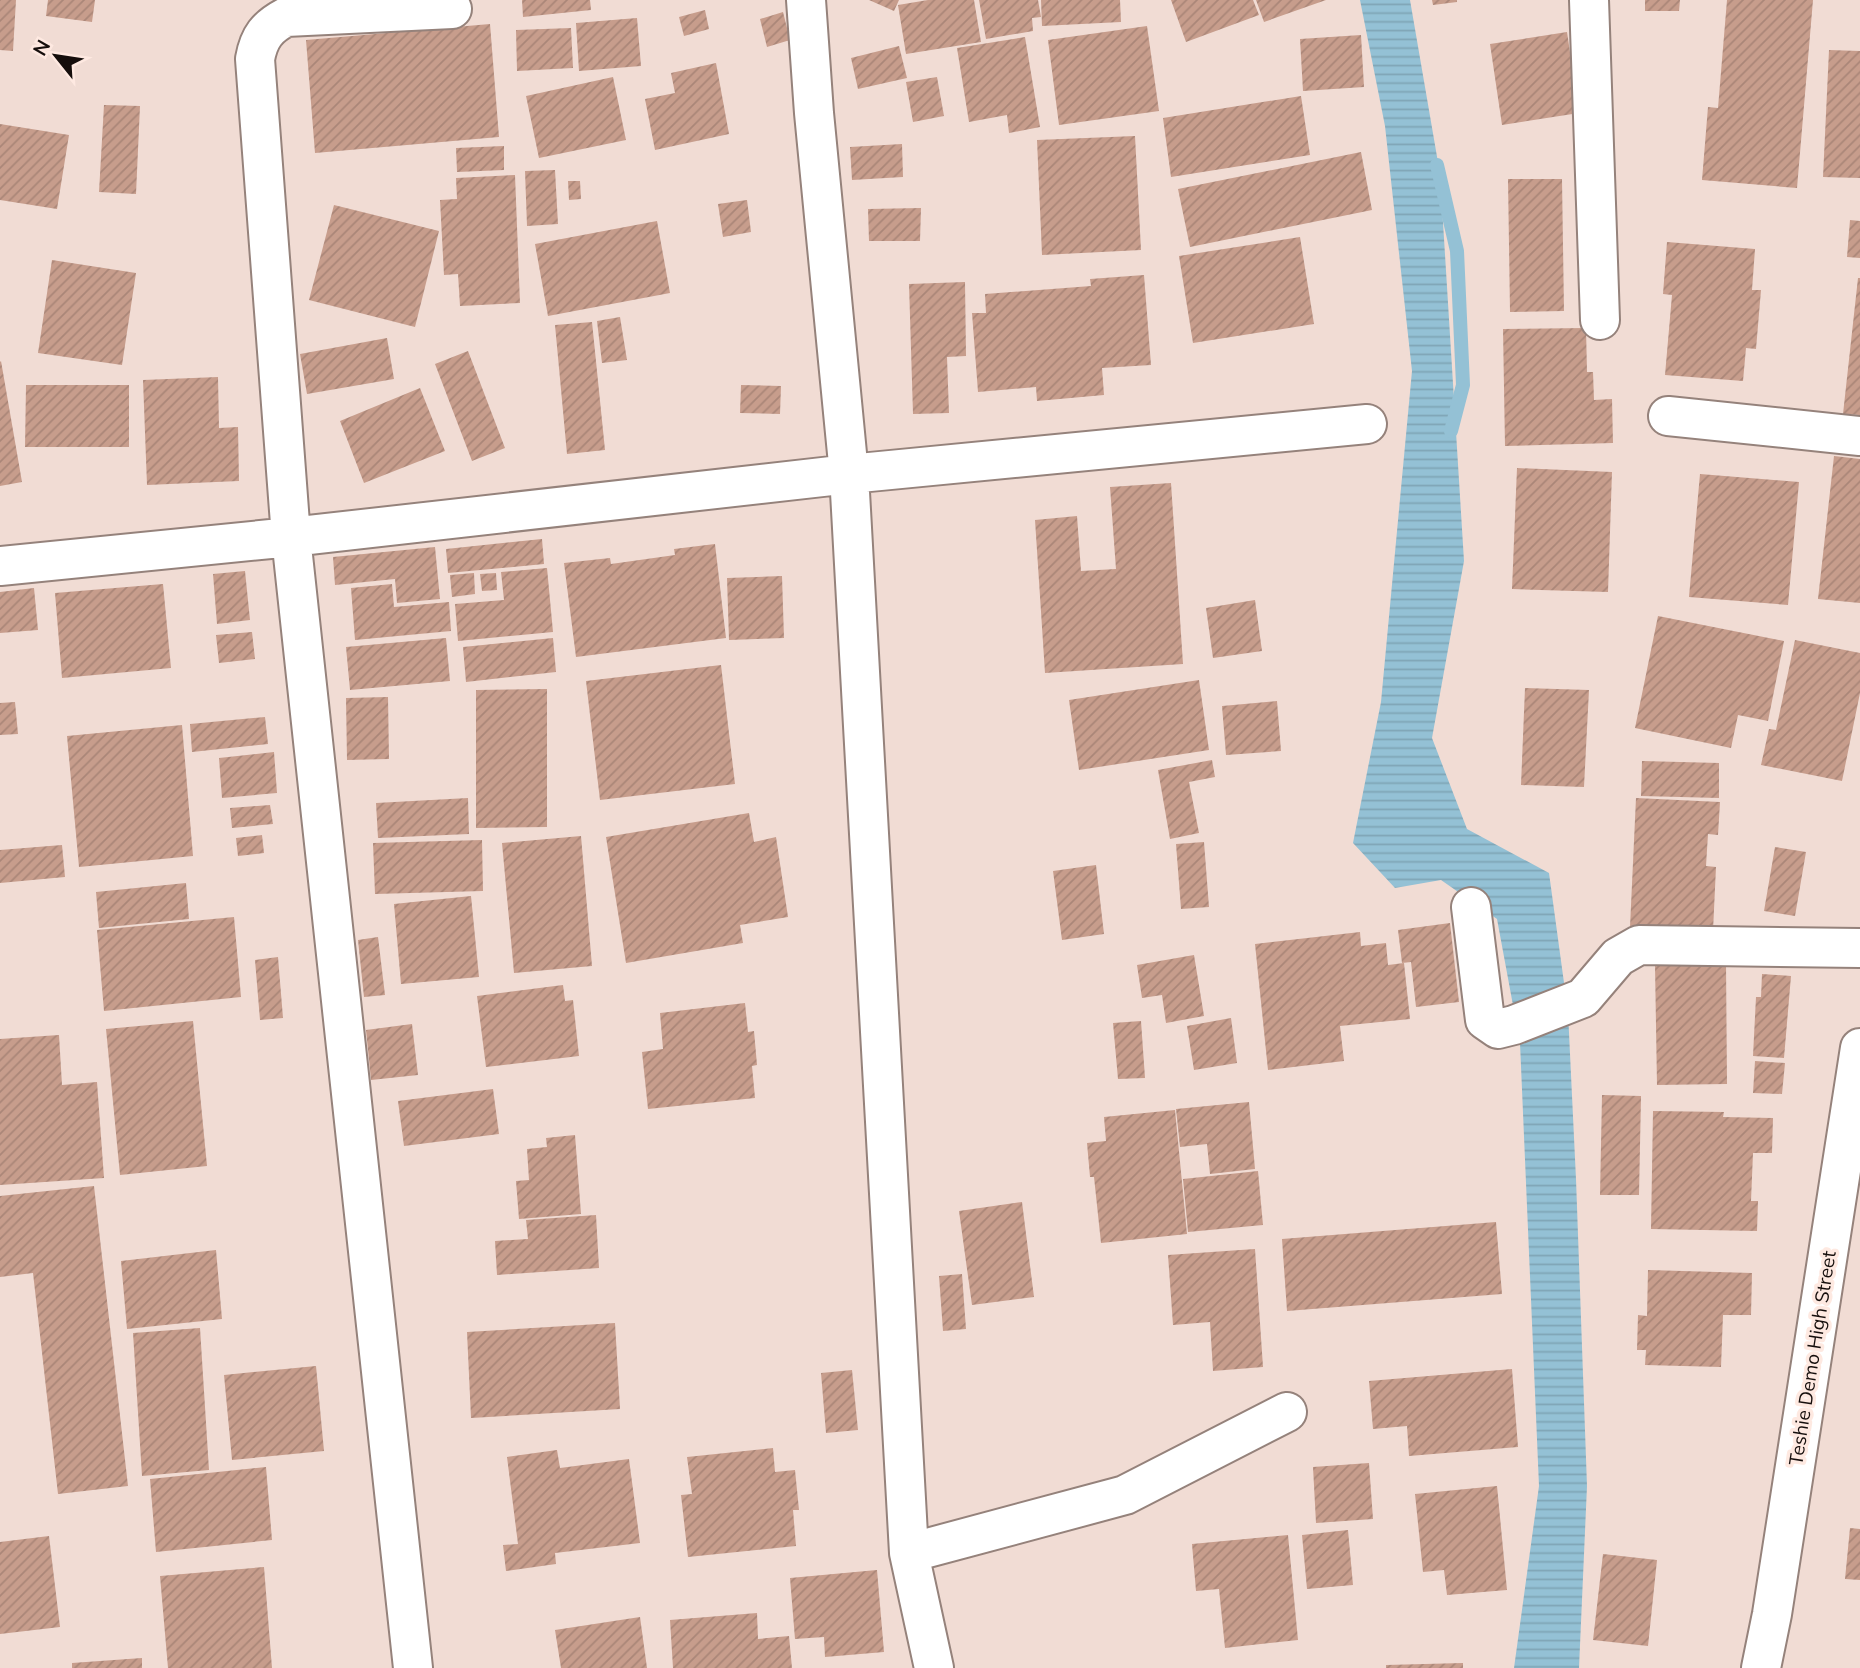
<svg xmlns="http://www.w3.org/2000/svg" width="1860" height="1668" viewBox="0 0 1860 1668" font-family="Mulish,sans-serif">
  <style>
    .water { fill: url(#water-rules) }
    .lines { fill: none; stroke-linecap: round; stroke-linejoin: round }
    .stream { stroke: #94c1d5; stroke-width: 14 }
    .building { fill: url(#building-hatch) }
    .minor-casing { stroke: #95827b; stroke-width: 42 }
    .tertiary-casing { stroke: #95827b; stroke-width: 42 }
    .minor { stroke: #fff; stroke-width: 38 }
    .tertiary { stroke: #fff; stroke-width: 38 }
    .labels { text-anchor: middle; stroke-width: 7; stroke-linejoin: round; paint-order: stroke }
    .street-label { font-size: 19px; fill: #150e0c; stroke: #fee9e1 }
  </style>
  <defs>
    <pattern id="water-rules" width="6" height="5" patternUnits="userSpaceOnUse" patternTransform="scale(1.75)"><rect width="6" height="5" fill="#94c1d5"/><path d="M0 2.5h6" fill="none" stroke="#7fa5b6"/></pattern>
    <pattern id="building-hatch" width="6" height="6" patternUnits="userSpaceOnUse" patternTransform="scale(1.75)"><rect width="6" height="6" fill="#c79d8c"/><path d="M-1 1l2-2M0 6l6-6M5 7l2-2" fill="none" stroke="#aa8678"/></pattern>
  </defs>
  <rect width="100%" height="100%" fill="#f1dcd4"/>
  <!-- water -->
  <path class="water" d="M1360,0H1410L1440,174L1464,561L1432,738L1467,829L1549,873L1568,1012L1576,1179L1587,1486L1579,1668H1514L1539,1486L1520,1043L1497,919L1441,880L1395,888L1353,843L1381,702L1412,371L1385,126Z"/>
  <g class="lines">
    <!-- stream -->
    <path class="stream" d="M1437,165L1457,251L1463,385L1451,431"/>
  </g>
  <!-- building -->
  <path class="building" d="M0,0H16L13,51L0,50Z
    M48,0H95L92,22L46,16Z
    M522,0H590L591,10L523,17Z
    M869,0H899L894,11Z
    M928,0H974L981,42L906,54L898,5Z
    M979,0H1038L1041,17L1032,18L1033,31L986,39Z
    M1041,0H1120L1121,22L1042,26Z
    M1171,0H1253L1259,15L1186,42Z
    M1256,0H1326L1264,22Z
    M1432,0H1457V2L1433,5Z
    M1645,0H1680L1679,11H1645Z
    M1727,0H1813L1797,188L1702,180L1708,107L1718,108Z
    M705,10L709,29L684,36L679,17Z
    M783,12L790,40L767,47L760,19Z
    M637,18L641,66L579,71L576,23Z
    M490,24L499,137L315,153L306,40Z
    M1147,26L1159,111L1059,125L1048,40Z
    M571,28L573,68L517,71L516,30Z
    M1567,32L1579,113L1502,125L1490,44Z
    M1361,35L1364,87L1303,91L1300,39Z
    M1025,37L1040,127L1009,133L1007,115L969,122L957,48Z
    M899,46L907,78L858,89L851,58Z
    M1829,50L1860,51V178L1823,177Z
    M716,63L729,134L655,150L645,99L675,93L671,73Z
    M613,77L626,140L539,158L526,96Z
    M937,77L944,116L913,122L906,82Z
    M1301,96L1310,155L1171,177L1163,118Z
    M104,105L140,106L136,194L99,192Z
    M0,124L69,135L57,209L0,200Z
    M1135,136L1141,250L1042,255L1037,140Z
    M902,144L903,177L852,180L850,147Z
    M504,146V170L457,172L456,148Z
    M1361,152L1372,210L1190,247L1178,189Z
    M555,170L558,224L527,226L525,171Z
    M515,175L520,303L460,306L458,274L444,275L440,200L457,199L456,178Z
    M1508,179H1562L1564,311L1510,312Z
    M568,181H580L581,199L569,200Z
    M747,200L751,232L723,237L718,204Z
    M334,205L439,231L415,327L309,300Z
    M921,208L920,241H869L868,209Z
    M1850,220L1860,221V258L1847,257Z
    M657,221L670,293L548,316L535,244Z
    M1300,237L1314,324L1193,343L1179,256Z
    M1667,242L1755,249L1752,290H1761L1756,349L1746,348L1743,381L1665,375L1672,295L1663,294Z
    M52,260L136,273L122,365L38,353Z
    M1144,275L1151,365L1102,368L1104,395L1037,401L1036,387L978,392L972,313H986L985,294L1091,286L1090,279Z
    M1858,278H1860V415L1843,414Z
    M965,282L966,356L947,357L949,413L913,414L909,284Z
    M620,317L627,360L602,363L597,321Z
    M592,322L605,450L567,454L555,325Z
    M1586,328L1587,372H1593L1594,400L1612,399L1613,443L1505,446L1503,329Z
    M387,338L394,379L307,394L300,354Z
    M468,351L505,448L472,461L435,364Z
    M1,361L22,482L0,486V362Z
    M218,377L219,428L238,427L239,481L147,485L143,380Z
    M26,385H129V447H25Z
    M741,385L781,386L780,414L740,413Z
    M420,388L445,451L364,483L340,421Z
    M1834,456L1860,459V603L1818,599Z
    M1517,468L1612,472L1608,592L1512,589Z
    M1700,474L1799,482L1788,605L1689,597Z
    M1171,483L1183,664L1045,673L1035,520L1077,516L1081,571L1116,569L1110,487Z
    M542,539L544,564L448,573L446,549Z
    M715,544L726,638L576,657L564,563L610,558L611,564L675,555L674,549Z
    M435,547L440,599L397,603L395,579L335,585L333,557Z
    M547,568L553,632L458,641L455,604L504,600L501,572Z
    M245,571L250,620L217,624L213,574Z
    M474,573L475,594L452,597L450,575Z
    M496,573L497,590L482,591L480,574Z
    M782,576L784,638L729,640L727,578Z
    M163,584L171,668L62,678L55,593Z
    M392,584L394,607L449,602L451,631L355,640L351,588Z
    M34,588L38,630L0,633V592Z
    M1255,600L1262,651L1213,658L1206,608Z
    M1658,616L1784,641L1768,721L1738,715L1731,748L1635,728Z
    M252,632L255,659L219,663L216,635Z
    M446,638L450,681L350,690L346,647Z
    M553,638L556,672L466,682L463,647Z
    M1795,640L1860,653V693L1842,781L1761,765L1769,729L1776,730Z
    M721,665L735,784L600,800L586,681Z
    M1199,680L1209,750L1079,770L1069,700Z
    M1525,688L1589,690L1584,787L1521,785Z
    M547,689V827L476,828V690Z
    M388,697L389,759L347,760L346,698Z
    M1277,701L1281,751L1226,755L1222,706Z
    M15,702L18,734L0,735V703Z
    M265,717L268,744L192,752L190,724Z
    M182,725L193,856L79,867L67,736Z
    M274,752L277,793L222,798L219,758Z
    M1212,760L1215,777L1189,782L1199,833L1170,839L1158,770Z
    M1642,761L1719,763V798L1641,796Z
    M468,798L469,834L378,838L376,803Z
    M1636,798L1720,802L1718,835L1708,834L1706,866L1716,867L1713,931L1630,927Z
    M270,805L273,824L232,828L230,808Z
    M749,813L754,842L776,837L788,917L740,925L743,943L626,963L606,837Z
    M262,835L264,853L238,856L236,838Z
    M581,836L592,966L514,973L502,843Z
    M482,840L483,891L375,894L373,843Z
    M1204,842L1209,907L1181,909L1176,844Z
    M62,845L65,877L0,883V850Z
    M1775,847L1806,852L1795,916L1764,911Z
    M1096,865L1104,934L1062,940L1053,871Z
    M186,883L189,919L99,928L96,892Z
    M471,896L479,977L401,984L394,904Z
    M234,917L241,997L104,1011L97,930Z
    M1450,923L1459,1002L1416,1007L1411,962L1402,963L1398,930Z
    M1360,932L1361,946L1386,943L1388,965L1404,963L1410,1019L1340,1026L1344,1061L1268,1070L1255,944Z
    M378,937L385,995L364,997L358,940Z
    M1194,955L1204,1016L1166,1023L1162,995L1142,998L1137,965Z
    M278,957L283,1018L260,1020L255,960Z
    M1726,963L1727,1084L1657,1085L1655,965Z
    M1762,974L1791,976L1784,1058L1753,1056L1756,997H1761Z
    M563,985L565,1001L573,1000L579,1056L486,1067L477,996Z
    M745,1003L748,1032L754,1031L757,1065L752,1066L755,1098L648,1109L642,1052L663,1049L660,1013Z
    M1231,1018L1237,1063L1194,1070L1187,1026Z
    M193,1021L207,1166L120,1175L106,1029Z
    M1141,1021L1145,1078L1118,1079L1113,1023Z
    M412,1024L418,1075L371,1080L366,1030Z
    M59,1035L62,1085L97,1082L104,1178L0,1185V1039Z
    M1755,1061L1785,1063L1782,1094L1753,1093Z
    M493,1089L499,1134L404,1146L398,1101Z
    M1602,1095L1641,1096L1639,1195H1600Z
    M1249,1102L1255,1169L1210,1174L1207,1144L1180,1147L1176,1109Z
    M1175,1110L1187,1234L1101,1243L1094,1177H1090L1087,1143L1106,1141L1104,1117Z
    M1653,1111L1724,1112L1723,1117L1773,1118L1772,1153H1753L1751,1201H1758L1757,1231L1651,1229Z
    M575,1135L581,1214L519,1219L516,1181L529,1180L527,1149L547,1147L546,1138Z
    M1258,1171L1263,1225L1188,1232L1183,1179Z
    M94,1186L128,1486L58,1494L33,1273L0,1277V1196Z
    M1022,1202L1034,1297L972,1305L959,1211Z
    M596,1215L599,1268L497,1275L495,1241L528,1239L526,1220Z
    M1496,1222L1502,1294L1287,1311L1282,1239Z
    M1255,1249L1263,1367L1213,1371L1210,1322L1173,1325L1168,1255Z
    M216,1250L222,1319L127,1329L121,1261Z
    M1648,1270L1752,1273L1751,1315H1723L1721,1367L1645,1365L1646,1350H1637L1638,1315L1647,1316Z
    M962,1274L966,1329L943,1331L939,1276Z
    M615,1323L620,1409L471,1418L467,1332Z
    M200,1328L209,1470L142,1476L133,1333Z
    M316,1366L324,1451L232,1460L224,1375Z
    M1512,1369L1518,1447L1409,1456L1407,1426L1373,1429L1369,1381Z
    M852,1370L858,1430L826,1433L821,1373Z
    M773,1448L775,1472L795,1470L799,1510H793L796,1546L688,1557L681,1495L692,1494L687,1457Z
    M557,1450L560,1468L629,1459L640,1543L555,1553L556,1564L506,1571L503,1545L518,1544L507,1457Z
    M1369,1463L1373,1519L1316,1523L1313,1467Z
    M266,1467L272,1540L156,1552L150,1479Z
    M1497,1486L1507,1590L1447,1595L1444,1570L1423,1572L1415,1494Z
    M1850,1528L1860,1529V1580L1845,1579Z
    M1348,1530L1353,1585L1307,1589L1302,1535Z
    M1288,1535L1298,1640L1225,1648L1219,1589L1196,1591L1192,1544Z
    M49,1536L60,1627L0,1634V1542Z
    M1603,1554L1657,1560L1648,1646L1593,1640Z
    M264,1567L272,1668H168L160,1576Z
    M877,1570L884,1652L825,1657L824,1637L795,1639L790,1578Z
    M757,1613L758,1639L789,1636L792,1668H673L670,1620Z
    M640,1617L647,1668H561L555,1630Z
    M142,1658V1668H72V1663Z
    M1463,1663V1668H1386V1665Z"/>
  <g class="lines">
    <defs>
      <path id="minor" d="M806,0L814,113L849,474L909,1553L934,1668
        M1589,0L1600,320
        M1668,416L1860,436
        M0,566L291,537L849,474L1367,424
        M1471,907L1485,1020L1498,1029L1514,1025L1583,998L1618,957L1639,945L1860,948
        M909,1553L1125,1495L1287,1412
        M413,1668L291,537L255,59C259,37 267,27 286,17L452,9"/>
      <path id="tertiary" d="M1761,1668L1772,1614L1860,1048"/>
    </defs>
    <!-- minor casing -->
    <use href="#minor" class="minor-casing"/>
    <!-- tertiary casing -->
    <use href="#tertiary" class="tertiary-casing"/>
    <!-- minor -->
    <use href="#minor" class="minor"/>
    <!-- tertiary -->
    <use href="#tertiary" class="tertiary"/>
  </g>
  <g class="labels">
    <!-- street labels -->
    <g class="street-label">
      <text transform="translate(1812 1358) rotate(-81)" y="7">Teshie Demo High Street</text>
    </g>
  </g>
  <!-- north arrow -->
  <g transform="translate(56 56) rotate(300)" stroke="#fee9e1" stroke-width="5" paint-order="stroke">
  <path d="M0-5L12 26L0 18L-12 26Z" fill="#150e0c"/>
  <text y="-10" font-size="19" font-weight="bold" text-anchor="middle" fill="#150e0c">N</text>
  </g>
</svg>
